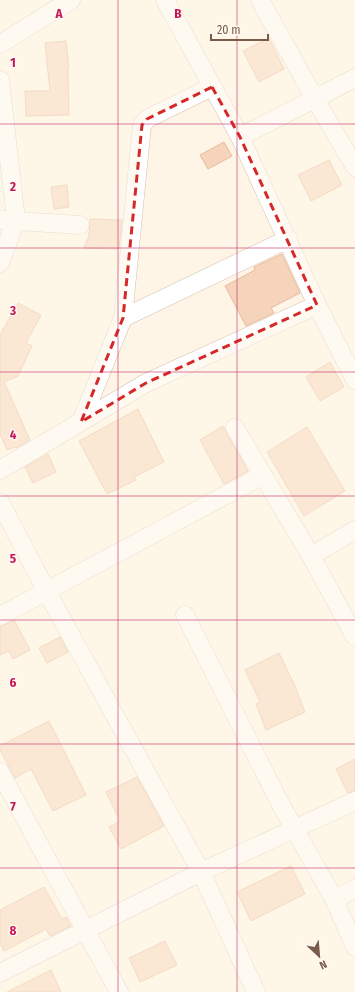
<svg xmlns="http://www.w3.org/2000/svg" width="355" height="992" viewBox="0 0 355 992" font-family="'Fira Sans Condensed',sans-serif">
  <style>
    .building { fill: #f6d4bc; stroke: #eabb9b }
    .lines { fill: none; stroke-linecap: round; stroke-linejoin: round }
    .minor-casing { stroke: #d4bfae; stroke-width: 19 }
    .minor { stroke: #fff; stroke-width: 18 }
    .marked { fill: none; stroke: #d62828; stroke-width: 3; stroke-dasharray: 8 5; stroke-linejoin: round }
    .grid { fill: none; stroke: #c2185b; stroke-width: 1; stroke-opacity: 0.55 }
    .grid-label { font-size: 13px; text-anchor: middle; font-weight: bold; fill: #c2185b; stroke: #fff9ef; stroke-width: 3; stroke-linejoin: round; paint-order: stroke }
  </style>
  <rect width="100%" height="100%" fill="#fef5e7"/>
  <!-- building -->
  <path class="building" d="M269,38L284,69L259,82L243,51Z
    M66,41L69,68H68L69,115L26,116L25,91H50L45,43Z
    M224,142L232,156L208,169L200,155Z
    M329,160L342,185L311,201L298,175Z
    M67,185L69,207L54,209L51,187Z
    M90,219L122,220L119,249L84,248L89,236Z
    M282,254L300,293L271,308L274,313L246,326L225,286L255,270L254,267Z
    M18,303L41,315L26,343L32,346L18,376L4,382L30,440L16,448L15,447L7,450L0,434V335Z
    M330,362L344,387L320,401L306,377Z
    M138,409L164,462L134,477L136,480L107,494L79,441Z
    M223,426L248,471L224,484L200,440Z
    M307,427L345,491L304,516L267,452Z
    M48,454L56,472L33,483L25,467Z
    M14,620L30,650L13,659L9,651L0,655V626Z
    M60,637L68,652L47,663L39,648Z
    M279,653L295,686L305,712L266,730L256,704L260,702L245,670Z
    M49,721L86,795L53,811L31,769L15,778L0,750V746Z
    M355,759V791L348,793L336,769Z
    M137,777L164,826L121,849L109,827L120,821L106,792Z
    M291,866L305,894L251,921L237,892Z
    M44,887L62,919L66,917L71,926L50,936L46,929L4,951L0,943V910Z
    M165,941L177,965L140,982L129,958Z
    M51,970L61,992H7Z"/>
  <g class="lines">
    <defs>
      <path id="minor" d="M165,0L240,137L317,305L355,380
        M260,0L315,99L355,167
        M0,44L71,0
        M0,80L16,220L0,263
        M240,137L355,78
        M0,220L80,225
        M123,318L142,125L147,119L212,87
        M81,422L123,318L288,239
        M235,428L311,556L355,637
        M0,470L146,383L317,305
        M0,502L47,592L201,872L256,992
        M311,556L355,530
        M185,615L282,807L334,899L355,947
        M0,616L263,475
        M0,772L119,992
        M334,899L355,889
        M0,973L201,872L355,801"/>
    </defs>
    <!-- minor casing -->
    <use href="#minor" class="minor-casing"/>
    <!-- minor -->
    <use href="#minor" class="minor"/>
  </g>
  <!-- marked area -->
  <path d="M0 0H355V992H0ZM212,87L240,137L317,305L146,383L81,422L123,318L142,125L147,119Z" fill="#fef5e7" fill-opacity=".55" fill-rule="evenodd"/>
  <path class="marked" d="M212,87L240,137L317,305L146,383L81,422L123,318L142,125L147,119Z"/>
  <!-- grid -->
  <path class="grid" d="M118,0V992M237,0V992M0,124H355M0,248H355M0,372H355M0,496H355M0,620H355M0,744H355M0,868H355"/>
  <g class="grid-label">
    <text x="59" y="18">A</text>
    <text x="178" y="18">B</text>
    <text x="13" y="67">1</text>
    <text x="13" y="191">2</text>
    <text x="13" y="315">3</text>
    <text x="13" y="439">4</text>
    <text x="13" y="563">5</text>
    <text x="13" y="687">6</text>
    <text x="13" y="811">7</text>
    <text x="13" y="935">8</text>
  </g>
  <!-- north arrow -->
  <g transform="translate(319 956) rotate(154)" stroke="#fff9ef" stroke-width="3" paint-order="stroke">
  <path d="M0-3L7 15L0 10L-7 15Z" fill="#7a5b49"/>
  <text y="-6" font-size="11" font-weight="bold" text-anchor="middle" fill="#7a5b49">N</text>
  </g>
  <!-- scale -->
  <path d="M211 34v6h57v-6" fill="none" stroke="#7a5b49" stroke-width="2"/>
  <text x="217" y="34" font-size="12" fill="#7a5b49" stroke="#fff9ef" stroke-width="3" paint-order="stroke">20 m</text>
</svg>
